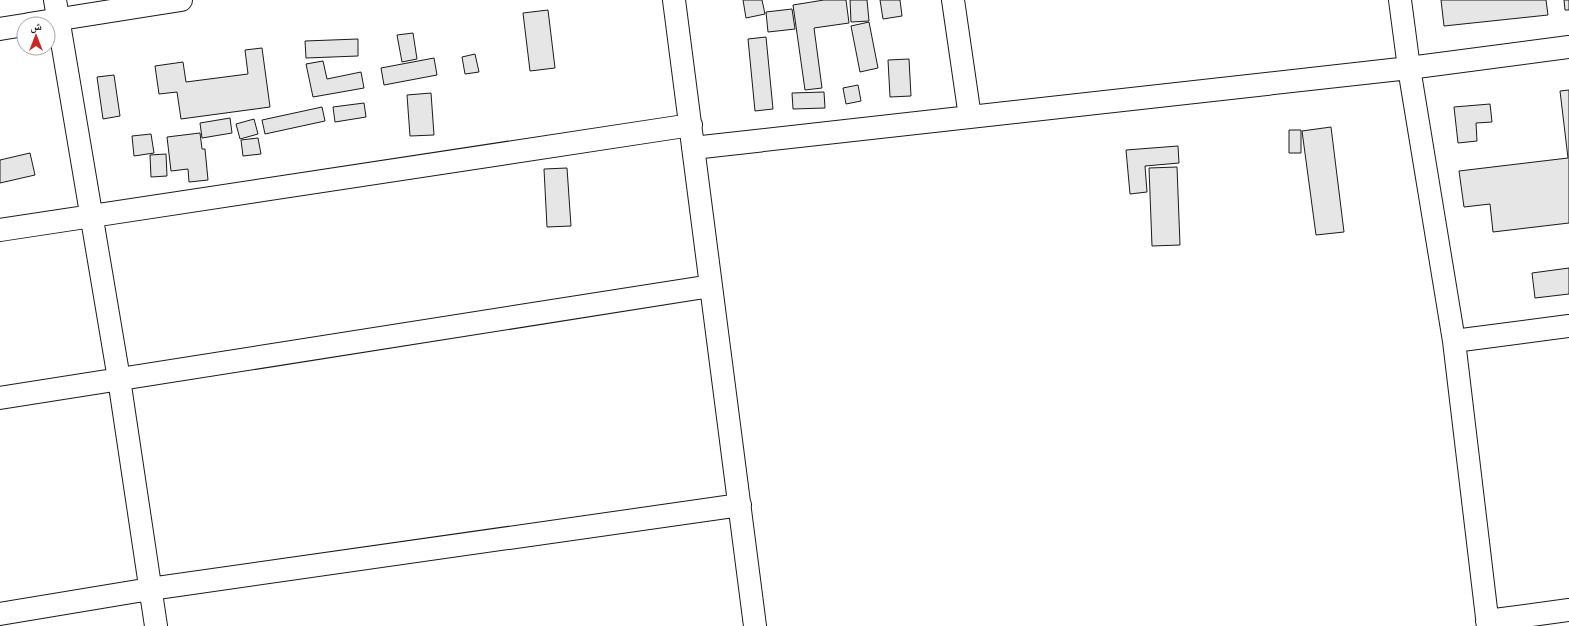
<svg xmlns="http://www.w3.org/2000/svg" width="1569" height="626" viewBox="0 0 1569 626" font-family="Ubuntu,'Noto Naskh Arabic',sans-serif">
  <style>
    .building { fill: #e6e6e6; stroke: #1a1a1a }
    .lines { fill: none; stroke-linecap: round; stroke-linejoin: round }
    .minor-casing { stroke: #1a1a1a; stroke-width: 24 }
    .minor { stroke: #fff; stroke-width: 22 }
  </style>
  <rect width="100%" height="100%" fill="#fff"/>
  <!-- building -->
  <path class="building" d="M743,0H762L765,14L746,18Z
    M824,0H846L849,23L814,28L822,88L805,90L793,5Z
    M850,0H867L869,21L851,22Z
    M880,0H900L902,16L883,19Z
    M1441,0H1546L1548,15L1444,26Z
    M1564,0H1569V10H1565Z
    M792,9L795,29L768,32L766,12Z
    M548,10L555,68L530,71L523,13Z
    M869,22L878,68L860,72L851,26Z
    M413,33L417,59L402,62L397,35Z
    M766,37L773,109L755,111L748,39Z
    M358,39V56L306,58L305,41Z
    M262,48L270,107L181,119L177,92L159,94L155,66L183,62L186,82L248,74L245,50Z
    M475,54L479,72L465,74L462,57Z
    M434,58L437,75L384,85L381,68Z
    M909,59L911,96L890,97L888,60Z
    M323,61L327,79L361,72L364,88L313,97L306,64Z
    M114,75L120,116L103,119L97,77Z
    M858,85L861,101L846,104L843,88Z
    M1569,90V223L1493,232L1490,204L1464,207L1459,171L1568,158L1560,91Z
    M824,92L825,108L793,109L792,93Z
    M431,93L434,135L410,136L407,95Z
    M364,103L366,117L335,122L333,107Z
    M1490,104L1492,122L1476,123L1477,141L1458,143L1454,107Z
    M322,107L325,121L265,134L262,120Z
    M230,118L232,133L202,138L200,123Z
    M254,119L258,134L240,139L236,124Z
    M1331,127L1344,232L1316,235L1302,131Z
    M1289,130H1301V153H1289Z
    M200,133L202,149H205L208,180L189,182L188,169L171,171L167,137Z
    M151,134L154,153L134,156L132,136Z
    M258,138L261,154L243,156L241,140Z
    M1178,146L1179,163L1145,166L1147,192L1130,194L1126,150Z
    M30,153L35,175L0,183V160Z
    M166,154L167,176L151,177L150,155Z
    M1177,167L1180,245L1152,246L1149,168Z
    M567,168L571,226L547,227L544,169Z
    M1569,268V294L1535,298L1532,273Z"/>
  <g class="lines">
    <defs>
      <path id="minor" d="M55,0L119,379L156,626
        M674,0L755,626
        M953,0L970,117
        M1400,0L1409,68L1454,341L1488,626
        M29,24L181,0
        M0,29L24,25
        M693,148L1409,68L1569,47
        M0,230L691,125
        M1454,341L1569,326
        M0,398L711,286
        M0,614L150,589L740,505
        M1487,621L1569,610"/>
    </defs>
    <!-- minor casing -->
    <use href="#minor" class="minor-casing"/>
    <!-- minor -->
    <use href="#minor" class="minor"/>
  </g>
  <!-- north arrow -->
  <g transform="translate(36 36)"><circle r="19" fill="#ffffff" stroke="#a3a3a3"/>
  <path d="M0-3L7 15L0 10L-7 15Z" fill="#c62828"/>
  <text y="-6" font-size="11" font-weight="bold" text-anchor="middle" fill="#1a1a1a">ش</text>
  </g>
</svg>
